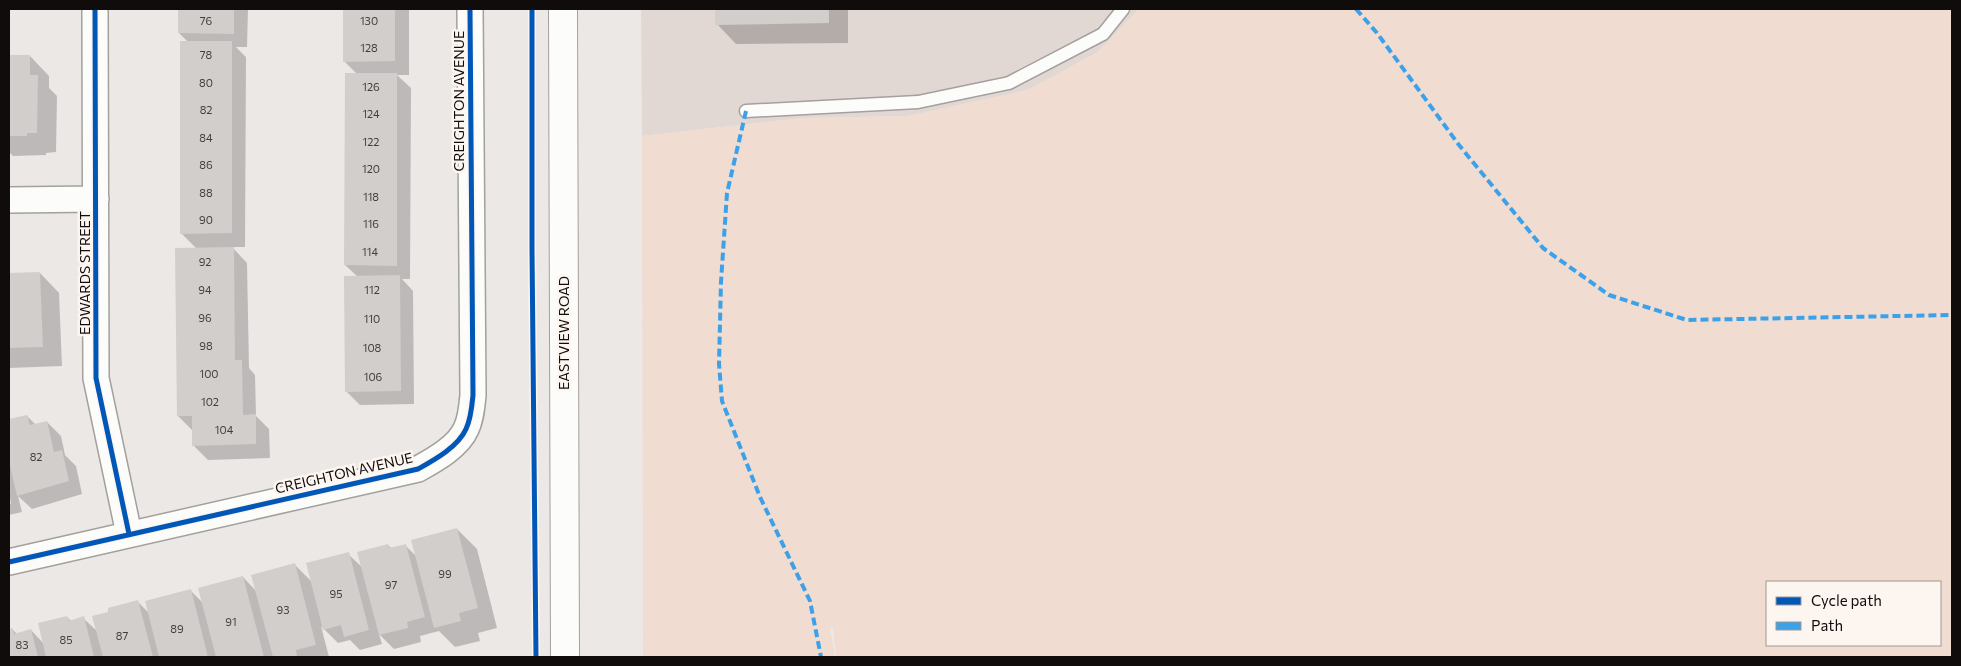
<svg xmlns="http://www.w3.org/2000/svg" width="1961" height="666" viewBox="0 0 1961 666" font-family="Commissioner,sans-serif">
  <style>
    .built { fill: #e2d8d3 }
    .green { fill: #f0dcd1; fill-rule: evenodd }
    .shadow { fill: #0003 }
    .building { fill: #d1cecc }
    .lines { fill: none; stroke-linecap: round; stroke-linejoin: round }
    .service-casing { stroke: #a3a09e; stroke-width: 15 }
    .minor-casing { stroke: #a3a09e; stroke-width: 28 }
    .tertiary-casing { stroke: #a3a09e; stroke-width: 30 }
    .service { stroke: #fcfcfb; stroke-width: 12 }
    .minor { stroke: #fcfcfb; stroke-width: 25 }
    .tertiary { stroke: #fcfcfb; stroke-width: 28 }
    .quiet { stroke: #3da1e9; stroke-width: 4; stroke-dasharray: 8 4; stroke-linecap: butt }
    .cycleway-casing { stroke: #fdf5f0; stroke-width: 8 }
    .cycleway { stroke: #0057b8; stroke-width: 5 }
    .labels { text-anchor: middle; stroke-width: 5; stroke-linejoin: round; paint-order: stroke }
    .number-label { font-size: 11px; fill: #42403e }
    .street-label { font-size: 14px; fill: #0f0c0b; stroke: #fdf5f0 }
  </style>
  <rect width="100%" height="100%" fill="#ece8e6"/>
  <!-- built -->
  <path class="built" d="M641,9H1139L1098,52L1028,90L908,116L803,118L642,136Z"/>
  <!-- green -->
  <path class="green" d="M1139,9H1952V657H836L833,628H830L835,657H643L642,136L803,118L908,116L1028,90L1098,52ZM1940,582V645H1767V582Z"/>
  <!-- shadow -->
  <path class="shadow" d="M179,9H248L247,47H236L246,57L245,247H232L247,263L249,368L255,375L256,416L269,429L270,458L208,460L194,446L192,430L178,416L197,249L181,233L189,43L179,33Z
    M344,9H409V75H397L411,88L410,279H402L413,291L414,404L360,405L346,391L358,277L345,265L357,74L344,61Z
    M717,9H848V43L736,44L717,24Z
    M9,56H30L49,76V88L57,96L56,152L46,153V155L13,156L9,152Z
    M40,273L59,293L62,366L9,368V274Z
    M27,416L36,425L47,422L61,436L65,455L76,466L82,494L32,509L18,496L22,512L9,515V503L11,504L9,493V420Z
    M457,529L477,549L497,628L478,633L480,641L455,647L439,631L420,636L421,642L394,649L379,634L382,644L360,650L350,640L338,643L321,626L329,657H9V630L12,629L17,634L31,630L44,644L67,617L71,621L83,618L98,632L110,612L137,601L149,613L190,590L203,603L243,577L256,591L295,565L312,582L348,554L363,568L388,545L392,549L406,546L417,557Z"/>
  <!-- building -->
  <path class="building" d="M178,9H234V34L178,33Z
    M343,9H395V61L343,62Z
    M715,9H829V23L715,25Z
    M180,41H232V233L180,234Z
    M9,55H30V75H38L37,133H27V136H9Z
    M345,73H397V266L344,265Z
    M234,247L235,360H242L243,415L256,414V444L192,446V416H177L175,248Z
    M40,272L43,347L9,348V273Z
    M400,275L401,391L345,392L344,276Z
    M27,415L30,425L47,421L54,452L62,450L69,481L17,496L9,461V419Z
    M457,528L478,608L459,613L461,621L434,628L411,540Z
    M388,544L389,548L406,544L425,617L407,622L408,628L379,635L357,552Z
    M349,552L369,630L344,637L341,625L323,630L306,563Z
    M295,563L316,645L296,650L297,657H273L251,575Z
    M243,576L264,657H216L198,588Z
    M191,589L208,657H159L145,601Z
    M138,600L153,657H103L92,616L108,612V608Z
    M67,616L69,621L84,616L94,657H46L38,623Z
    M12,628L14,634L31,629L38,657H9V629Z"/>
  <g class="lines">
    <defs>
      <path id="service" d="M746,111L918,102L1009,83L1103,34L1123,9"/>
      <path id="minor" d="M95,9L96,378L129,534
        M9,200L96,199
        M9,562L418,469C434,460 458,447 466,429C471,419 472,406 473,395L470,9"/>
      <path id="tertiary" d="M563,9L565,657"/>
    </defs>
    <!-- service casing -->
    <use href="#service" class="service-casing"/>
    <!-- minor casing -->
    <use href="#minor" class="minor-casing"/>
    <!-- tertiary casing -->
    <use href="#tertiary" class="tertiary-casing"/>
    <!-- service -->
    <use href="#service" class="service"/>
    <!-- minor -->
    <use href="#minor" class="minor"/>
    <!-- tertiary -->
    <use href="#tertiary" class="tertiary"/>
    <!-- quiet -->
    <path class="quiet" d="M1356,9L1377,33L1459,145L1543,248L1609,295L1687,320L1952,315
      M746,111L727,193L721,282L719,364L722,401L760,497L810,601L821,657"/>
    <defs>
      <path id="cycleway" d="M95,9L96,378L129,534
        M532,9V249L536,657
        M9,562L418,469C434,460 458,447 466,429C471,419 472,406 473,395L470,9"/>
    </defs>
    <!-- cycleway casing -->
    <use href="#cycleway" class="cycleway-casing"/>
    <!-- cycleway -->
    <use href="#cycleway" class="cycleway"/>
  </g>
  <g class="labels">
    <!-- number labels -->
    <g class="number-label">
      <text x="206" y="25">76</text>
      <text x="369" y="25">130</text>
      <text x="369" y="52">128</text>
      <text x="206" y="59">78</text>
      <text x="206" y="87">80</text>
      <text x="371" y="91">126</text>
      <text x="206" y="114">82</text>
      <text x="371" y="118">124</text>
      <text x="206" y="142">84</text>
      <text x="371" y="146">122</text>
      <text x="206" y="169">86</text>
      <text x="371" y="173">120</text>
      <text x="206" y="197">88</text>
      <text x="371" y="201">118</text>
      <text x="206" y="224">90</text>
      <text x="371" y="228">116</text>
      <text x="370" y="256">114</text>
      <text x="205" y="266">92</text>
      <text x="205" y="294">94</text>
      <text x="372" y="294">112</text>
      <text x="205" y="322">96</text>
      <text x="372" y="323">110</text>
      <text x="206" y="350">98</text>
      <text x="372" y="352">108</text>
      <text x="209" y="378">100</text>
      <text x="373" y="381">106</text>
      <text x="210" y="406">102</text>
      <text x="224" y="434">104</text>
      <text x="36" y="461">82</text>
      <text x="445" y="578">99</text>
      <text x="391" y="589">97</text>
      <text x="336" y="598">95</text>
      <text x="283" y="614">93</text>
      <text x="231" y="626">91</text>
      <text x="177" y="633">89</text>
      <text x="122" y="640">87</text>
      <text x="66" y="644">85</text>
      <text x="22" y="649">83</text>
    </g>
    <!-- street labels -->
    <g class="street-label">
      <text transform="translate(459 101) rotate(-90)" y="5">CREIGHTON AVENUE</text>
      <text transform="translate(85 273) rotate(-90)" y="5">EDWARDS STREET</text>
      <text transform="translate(564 333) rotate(-90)" y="5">EASTVIEW ROAD</text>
      <text transform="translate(344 473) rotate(-13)" y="5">CREIGHTON AVENUE</text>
    </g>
  </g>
  <!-- border -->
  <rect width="1961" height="666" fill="none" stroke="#0f0c0b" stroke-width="20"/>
  <!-- legend -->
  <rect x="1766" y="581" width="175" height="65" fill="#fdf5f0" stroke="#9e9894"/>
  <rect x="1776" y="597" width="25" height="8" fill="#0057b8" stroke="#9e9894"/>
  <text x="1811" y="606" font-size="15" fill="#0f0c0b">Cycle path</text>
  <rect x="1776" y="622" width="25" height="8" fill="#3da1e9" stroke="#9e9894"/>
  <text x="1811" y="631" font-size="15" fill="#0f0c0b">Path</text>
</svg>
